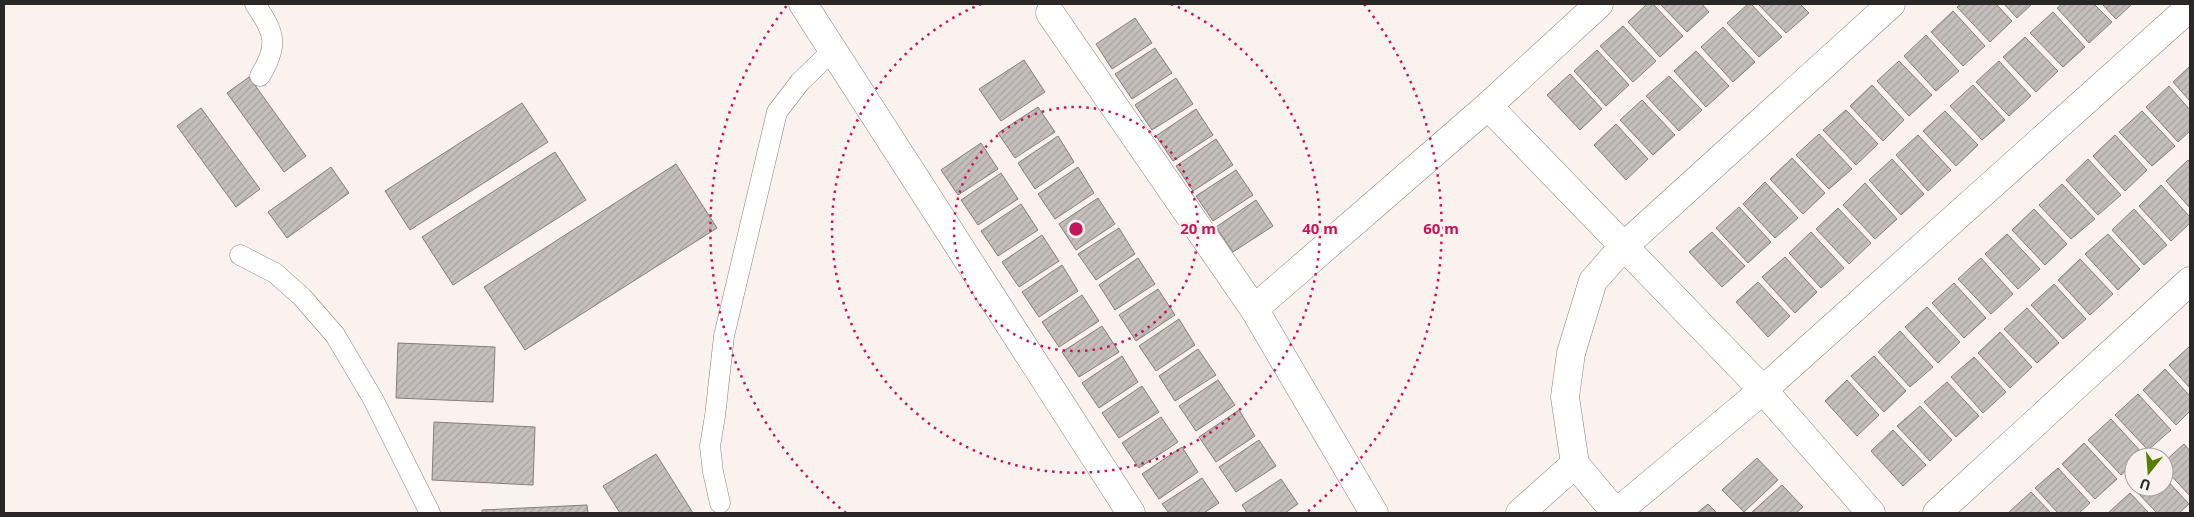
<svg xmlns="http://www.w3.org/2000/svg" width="2194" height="517" viewBox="0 0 2194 517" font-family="'Noto Sans',sans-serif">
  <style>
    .building { fill: url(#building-hatch); stroke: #857e7b }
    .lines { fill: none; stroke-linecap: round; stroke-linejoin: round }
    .lane-casing { stroke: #88817e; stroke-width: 21 }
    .street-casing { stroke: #88817e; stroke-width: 29 }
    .secondary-casing { stroke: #88817e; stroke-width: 29 }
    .lane { stroke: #fff; stroke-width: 20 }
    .street { stroke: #fff; stroke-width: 28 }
    .secondary { stroke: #fff; stroke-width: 28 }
    .ring { fill: none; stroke: #c2185b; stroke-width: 2.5; stroke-dasharray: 2.5 5 }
    .centre { fill: #c2185b; stroke: #faf2ef; stroke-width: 2.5 }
    .ring-label { font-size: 15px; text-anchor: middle; font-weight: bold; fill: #c2185b; stroke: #faf2ef; stroke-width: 5; stroke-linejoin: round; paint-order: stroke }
  </style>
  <defs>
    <pattern id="building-hatch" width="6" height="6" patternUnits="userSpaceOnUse" patternTransform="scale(1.25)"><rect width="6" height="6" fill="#c5bebb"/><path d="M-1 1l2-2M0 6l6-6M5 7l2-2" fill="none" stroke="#a9a3a1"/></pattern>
  </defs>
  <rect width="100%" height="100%" fill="#faf2ef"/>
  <!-- building -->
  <path class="building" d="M1647,4H1653L1683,36L1660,57L1628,22Z
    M1660,4H1702L1709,12L1687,32Z
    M1748,4H1751L1782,37L1759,57L1727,23Z
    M1758,4H1800L1809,13L1786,33Z
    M1961,4H1996L2012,21L1990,42L1957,7Z
    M2004,4H2032L2017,18Z
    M2062,4H2094L2112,22L2089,43L2057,8Z
    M2102,4H2132L2116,19Z
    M1953,11L1985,46L1963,66L1931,32Z
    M2053,12L2085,47L2063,67L2030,33Z
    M1135,18L1152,43L1112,69L1096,44Z
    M1623,26L1656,61L1633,82L1600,46Z
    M1723,27L1755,62L1733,82L1701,47Z
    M1926,35L1959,71L1936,91L1904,56Z
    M2025,37L2058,71L2036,92L2003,57Z
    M1155,48L1172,73L1132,99L1115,74Z
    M1597,50L1629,85L1606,106L1574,71Z
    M1696,51L1729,86L1706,107L1674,71Z
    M1024,60L1045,92L1001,121L979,89Z
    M1899,61L1932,95L1909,116L1877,81Z
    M1999,61L2031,96L2009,116L1976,82Z
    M2190,66V101L2173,82Z
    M1570,74L1602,109L1580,130L1547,95Z
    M1669,76L1702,110L1679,131L1646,96Z
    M249,77L306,156L284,172L227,93Z
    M1176,78L1193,104L1152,130L1135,105Z
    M1872,85L1904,120L1883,141L1850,106Z
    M1973,85L2005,120L1982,140L1950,106Z
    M2169,86L2190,110V131L2178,142L2146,107Z
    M1642,100L1675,135L1653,155L1620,120Z
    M522,103L548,142L410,230L385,191Z
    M1038,107L1055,132L1015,158L998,133Z
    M201,108L260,189L236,207L177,126Z
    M1196,109L1213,135L1173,161L1156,136Z
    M1846,110L1878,144L1856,165L1823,130Z
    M1945,111L1978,145L1956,166L1923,131Z
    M2142,111L2175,146L2152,166L2119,132Z
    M1616,124L1648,159L1626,180L1594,145Z
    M1819,134L1852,169L1829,189L1796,155Z
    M1918,135L1951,170L1928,191L1896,155Z
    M2115,135L2147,170L2125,191L2093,156Z
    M1058,136L1074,162L1035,189L1018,163Z
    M1216,139L1233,165L1193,191L1176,166Z
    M981,143L998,169L958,195L941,170Z
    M555,152L586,200L453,285L422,237Z
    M1792,158L1825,193L1803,214L1770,179Z
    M1892,159L1924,194L1901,215L1869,180Z
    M2088,159L2121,195L2098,215L2066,180Z
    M2188,160L2190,163V208L2166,181Z
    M676,164L717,228L525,350L484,287Z
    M331,167L349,193L287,238L268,212Z
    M1078,167L1094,193L1055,219L1038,194Z
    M1236,170L1253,195L1213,221L1196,196Z
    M1001,173L1018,199L978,225L961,200Z
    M1765,182L1798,218L1775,238L1743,204Z
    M1865,183L1897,219L1875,239L1843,205Z
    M2062,184L2095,219L2071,239L2039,205Z
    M2161,185L2190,217V223L2171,241L2139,206Z
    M1098,198L1115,224L1076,250L1059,224Z
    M1256,200L1273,226L1233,252L1216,227Z
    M1021,204L1038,230L998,256L981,231Z
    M1739,207L1771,242L1748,263L1716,228Z
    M1838,208L1871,243L1849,264L1816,229Z
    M2034,209L2067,244L2045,265L2012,230Z
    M2134,209L2167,245L2144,265L2112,230Z
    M1119,228L1135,254L1096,280L1078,254Z
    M1712,232L1745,266L1722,287L1689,252Z
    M1811,232L1844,268L1821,288L1789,253Z
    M2007,234L2040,269L2018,289L1985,254Z
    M2108,234L2140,269L2118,290L2085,254Z
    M1042,235L1059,261L1019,287L1002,262Z
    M1785,257L1817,292L1795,313L1762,277Z
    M1138,258L1155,284L1115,310L1099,285Z
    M1981,258L2013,294L1991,314L1958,279Z
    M2080,259L2113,294L2090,315L2058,280Z
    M1062,265L1078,291L1039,317L1022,292Z
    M1758,282L1790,316L1768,337L1736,302Z
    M1954,283L1986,318L1964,338L1932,303Z
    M2054,284L2086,319L2063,339L2031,305Z
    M1158,289L1175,315L1136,341L1119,315Z
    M1082,295L1099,321L1059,347L1042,322Z
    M1927,307L1960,342L1938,363L1905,327Z
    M2027,308L2059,343L2037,363L2004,329Z
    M1179,319L1195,345L1156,371L1139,346Z
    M1102,326L1119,352L1079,377L1062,352Z
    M1900,331L1933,367L1910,387L1878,352Z
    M2000,332L2032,367L2010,388L1978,353Z
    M398,343L495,347L493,402L396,398Z
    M2190,346V388L2169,365Z
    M1198,349L1216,375L1175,401L1159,376Z
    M1122,356L1138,382L1099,408L1082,383Z
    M1874,356L1906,391L1884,412L1851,376Z
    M1974,357L2006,392L1983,413L1951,377Z
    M2165,369L2190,396V411L2176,425L2143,390Z
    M1218,380L1235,405L1196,431L1179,406Z
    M1847,380L1879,415L1857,436L1825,401Z
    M1947,382L1979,416L1956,437L1924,402Z
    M1142,386L1159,412L1119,438L1102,413Z
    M2138,394L2171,430L2148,450L2115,415Z
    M1920,406L1952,440L1930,461L1897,426Z
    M1239,410L1255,436L1216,462L1199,437Z
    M1161,417L1178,442L1139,468L1122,443Z
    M2111,419L2143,454L2140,457H2134V463L2121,475L2088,440Z
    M434,422L535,427L533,485L432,480Z
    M1893,430L1926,465L1903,486L1871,451Z
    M1259,440L1276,466L1236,492L1219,467Z
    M2084,443L2117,479L2095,499L2062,464Z
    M2184,444L2190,451V496L2164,468V462Z
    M1182,447L1198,472L1159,499L1142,474Z
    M656,454L693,513H620L603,486Z
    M1757,458L1778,480L1744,512L1722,490Z
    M2058,468L2090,503L2079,513H2058L2035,488Z
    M2164,477L2189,504L2179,513H2157L2135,490L2138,487H2164Z
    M1202,478L1219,503L1204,513H1169L1162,504Z
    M1281,479L1298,504L1285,513H1247L1242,505Z
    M1782,485L1803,507L1796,513H1751Z
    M2031,492L2051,513H2008Z
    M2130,493L2149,513H2108Z
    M1708,504L1717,513H1697Z
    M587,505L588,513H482V510Z"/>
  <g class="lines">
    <defs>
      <path id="lane" d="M255,4C275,33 279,45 260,76
        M240,255L275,273L302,297L335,335L373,399L430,513
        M720,503L713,472L710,446L715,416L724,336L777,112L800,82L834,49"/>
      <path id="street" d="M1050,13L1254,309
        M1488,106L1763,390L1871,513
        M1374,513L1254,309L1488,106L1599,4
        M1520,513L1575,464
        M1616,513L1763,390L2190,7
        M1616,513L1575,464L1565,397L1571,353L1593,281L1623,247L1891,4
        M1937,513L2190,281"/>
      <path id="secondary" d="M803,4L1131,513"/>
    </defs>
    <!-- lane casing -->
    <use href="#lane" class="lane-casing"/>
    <!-- street casing -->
    <use href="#street" class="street-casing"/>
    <!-- secondary casing -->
    <use href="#secondary" class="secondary-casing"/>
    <!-- lane -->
    <use href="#lane" class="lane"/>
    <!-- street -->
    <use href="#street" class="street"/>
    <!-- secondary -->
    <use href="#secondary" class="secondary"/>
  </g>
  <!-- distance rings -->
  <g class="ring">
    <circle cx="1076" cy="229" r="122"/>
    <path d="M1171 4A244 244 0 1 1 981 4"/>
    <path d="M846 513A365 365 0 0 1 788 4M1364 4A365 365 0 0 1 1306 513"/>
  </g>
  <circle cx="1076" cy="229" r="8" class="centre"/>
  <g class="ring-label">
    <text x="1198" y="234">20 m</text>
    <text x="1320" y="234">40 m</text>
    <text x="1441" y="234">60 m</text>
  </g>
  <!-- border -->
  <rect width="2194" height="517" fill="none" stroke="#2a2726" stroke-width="10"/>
  <!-- north arrow -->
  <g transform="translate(2149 472) rotate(197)"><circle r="24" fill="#faf2ef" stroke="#a7a19f"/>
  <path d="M0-4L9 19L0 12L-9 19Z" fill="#567e00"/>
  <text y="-8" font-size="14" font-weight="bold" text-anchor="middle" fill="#2a2726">U</text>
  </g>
</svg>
